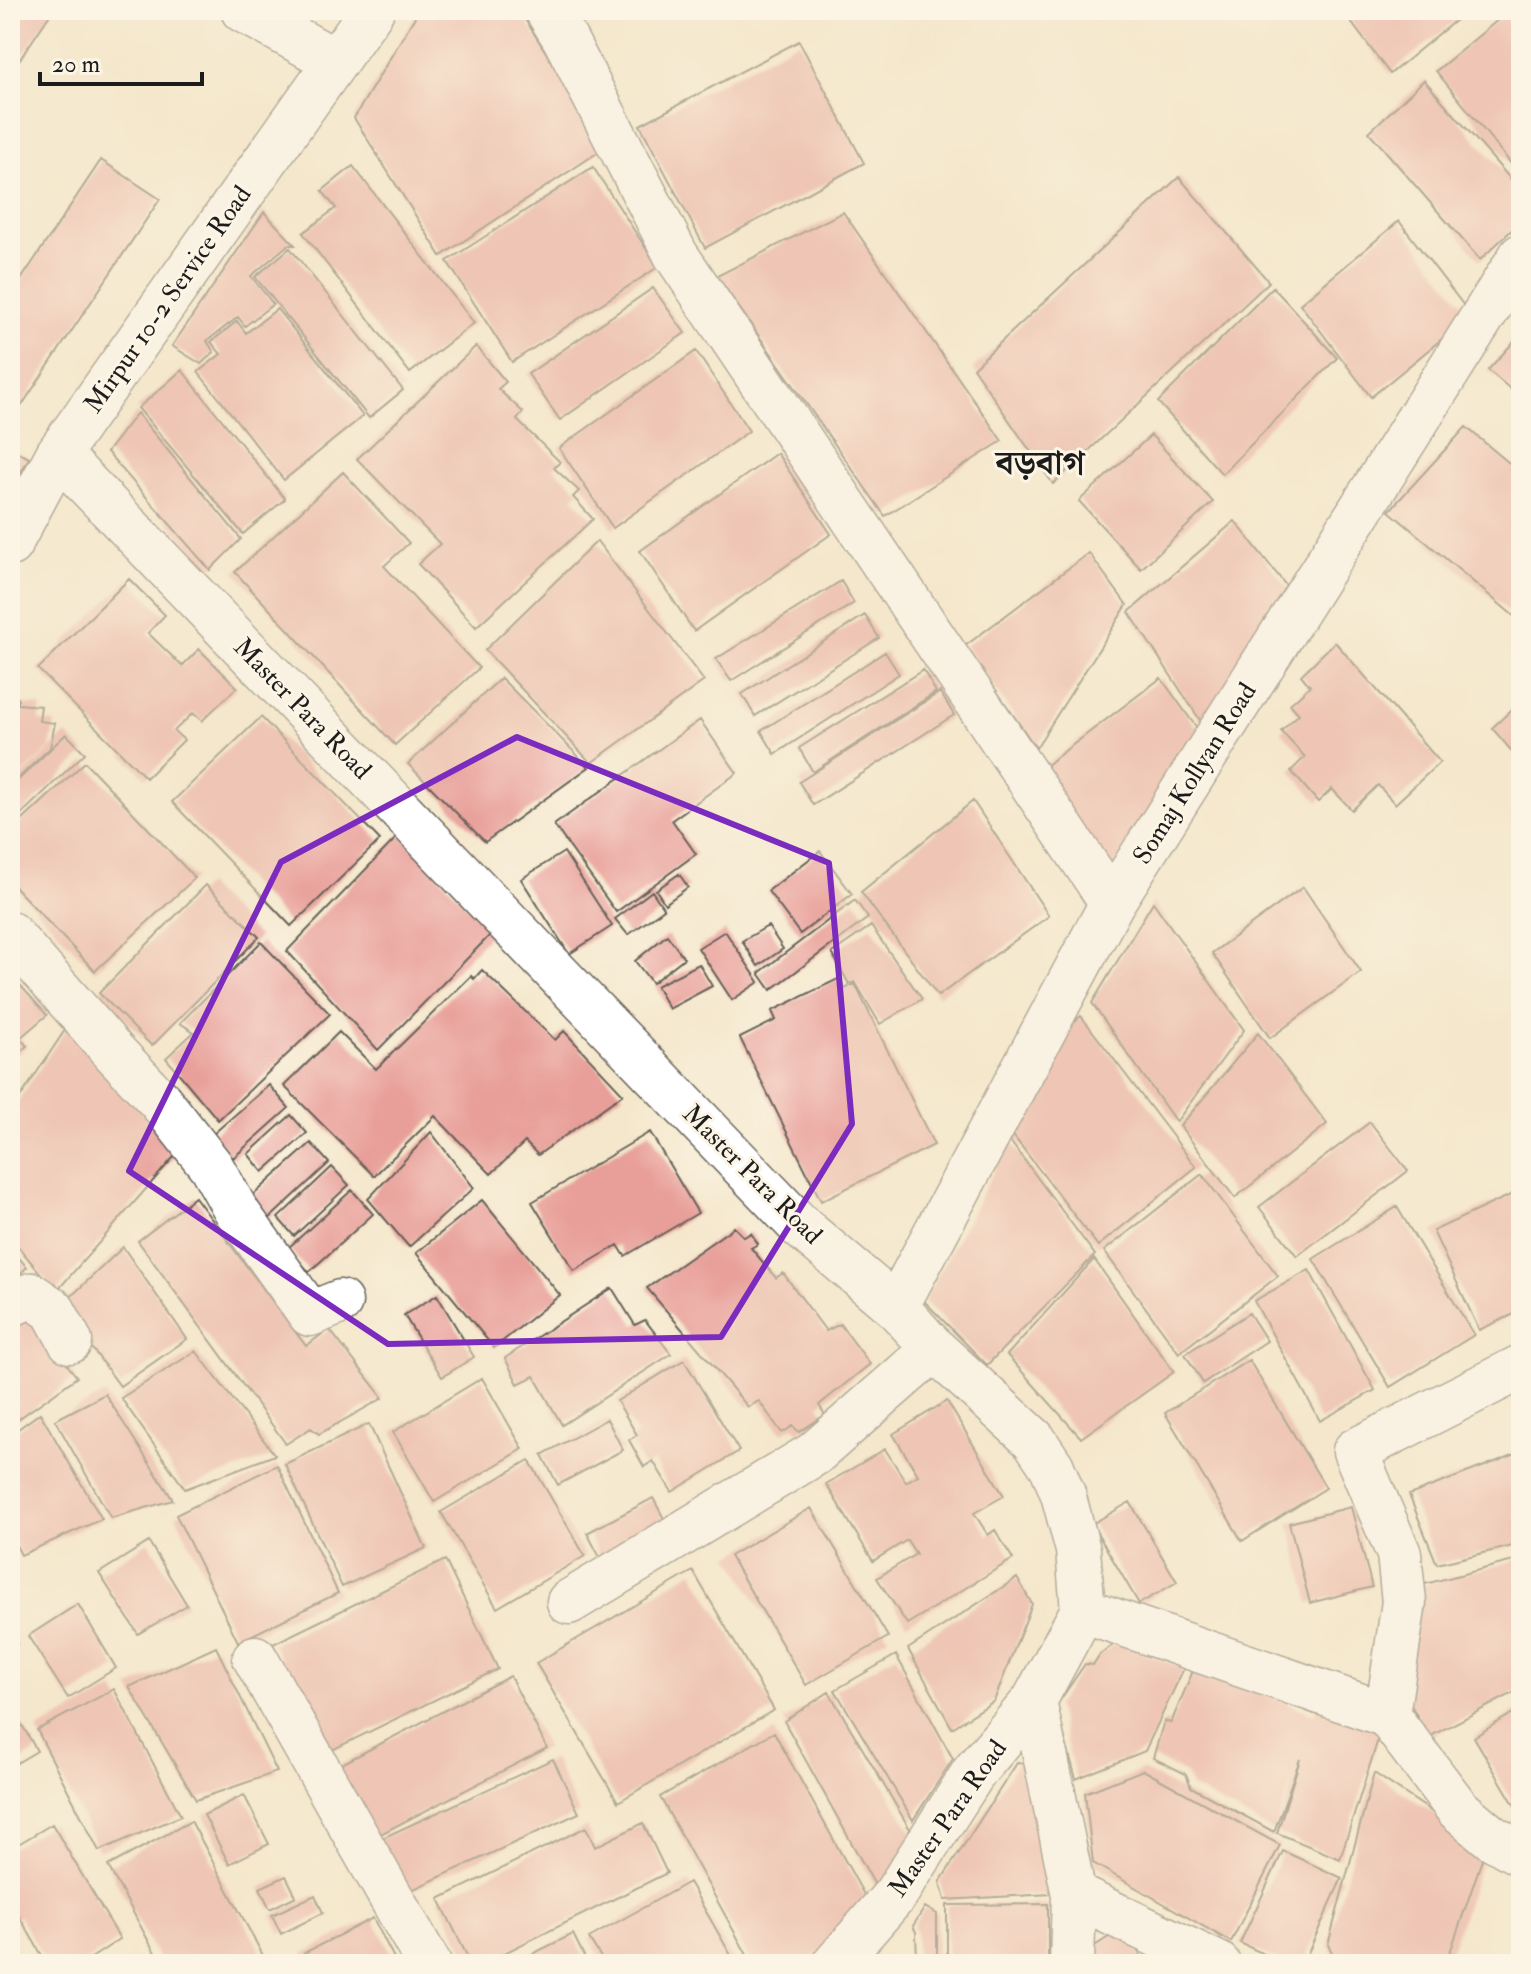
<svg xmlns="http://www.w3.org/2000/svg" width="1531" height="1974" viewBox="0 0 1531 1974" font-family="'IM FELL Double Pica','Noto Serif Bengali',serif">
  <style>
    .building { fill: #e89e99 }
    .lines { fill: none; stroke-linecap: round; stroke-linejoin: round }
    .minor-casing { stroke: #68635a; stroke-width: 47 }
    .minor { stroke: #fff; stroke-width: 44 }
    .marked { fill: none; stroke: #7b2cbf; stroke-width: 6; stroke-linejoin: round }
    .labels { text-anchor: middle; stroke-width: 6; stroke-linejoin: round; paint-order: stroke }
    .street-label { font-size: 26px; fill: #1c1c1c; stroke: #fcf5e5 }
    .district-label { font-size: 34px; font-weight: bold; fill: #1c1c1c; stroke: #fcf5e5 }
  </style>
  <rect width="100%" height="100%" fill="#fcf5e5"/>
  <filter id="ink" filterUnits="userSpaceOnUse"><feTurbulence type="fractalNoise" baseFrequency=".0125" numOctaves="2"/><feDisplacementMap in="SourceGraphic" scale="16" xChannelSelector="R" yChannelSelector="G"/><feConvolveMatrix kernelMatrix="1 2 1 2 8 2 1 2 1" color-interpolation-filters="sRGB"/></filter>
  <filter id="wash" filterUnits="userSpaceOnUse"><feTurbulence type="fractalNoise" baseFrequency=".006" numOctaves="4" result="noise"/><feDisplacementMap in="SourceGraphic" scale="32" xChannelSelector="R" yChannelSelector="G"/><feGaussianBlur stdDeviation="1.8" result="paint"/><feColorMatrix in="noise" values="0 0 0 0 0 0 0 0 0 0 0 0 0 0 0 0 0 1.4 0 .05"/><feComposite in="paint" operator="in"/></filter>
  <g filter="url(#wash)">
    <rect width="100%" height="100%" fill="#f4e7cc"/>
    <g id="blocks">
      <!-- building -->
      <path class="building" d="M10,10H53L10,74Z
        M419,10H519L606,147L441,256L354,118Z
        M1342,10H1468L1390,74Z
        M1510,10H1521V176L1436,71Z
        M799,41L864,163L705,248L640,125Z
        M1424,80L1521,191V221L1480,260L1369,132Z
        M101,160L160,199L10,423V296Z
        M353,166L474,323L410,373L303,233L336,208L322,191Z
        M593,167L658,267L512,362L447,261Z
        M1179,177L1269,282L1053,484L973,368Z
        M264,212L295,245H288L251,276L273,304L245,326L238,317L207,341L214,352L201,364L172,346Z
        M843,212L1002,441L885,516L717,276Z
        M1399,221L1471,315L1371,397L1300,304Z
        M290,248L403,390L369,418L255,277Z
        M1273,287L1337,358L1222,474L1158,402Z
        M653,288L685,333L560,420L528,374Z
        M277,309L363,416L284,480L198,372L221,354L211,342L237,321L246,333Z
        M1521,334V398L1488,370Z
        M476,346L506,382L498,389L523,412L517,420L560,462L554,468L579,491L573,497L593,519L476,627L418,564L440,544L357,459Z
        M696,351L749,431L613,528L559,448Z
        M182,370L285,499L243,534L138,408Z
        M137,413L241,539L210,570L107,452Z
        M1466,427L1521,473V622L1389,511Z
        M1151,435L1213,502L1141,569L1079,501Z
        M10,448L29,458L10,491Z
        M777,453L831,534L694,631L640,551Z
        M343,472L409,543L384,566L479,668L395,745L235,572Z
        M1235,521L1291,592L1208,732L1129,612Z
        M597,541L704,681L591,763L485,650Z
        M1089,553L1127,605L1036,748L965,646Z
        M129,579L165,615L148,633L182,666L199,649L237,687L202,721L193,713L174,731L184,740L146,778L38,669Z
        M841,581L854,603L731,681L716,659Z
        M865,615L879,638L755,716L742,694Z
        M1335,642L1440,762L1395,804L1378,785L1352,810L1332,789L1318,802L1291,771L1305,757L1281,731L1299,714L1290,704L1310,686L1301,675Z
        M885,652L899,674L775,754L761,731Z
        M923,670L936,692L813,772L799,748Z
        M501,678L589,767L485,842L408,764Z
        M1161,678L1199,731L1109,874L1037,772Z
        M940,692L954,715L813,805L799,782Z
        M10,697L18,698V704L41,706L39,721L55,723L50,748L10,786Z
        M1521,701V762L1492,728Z
        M261,717L380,840L291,926L172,802Z
        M700,720L737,773L672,820L696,854L616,912L554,825Z
        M66,734L85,753L10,825V788Z
        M85,762L195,878L95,971L10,882V832Z
        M973,801L1049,916L938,996L861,892Z
        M400,834L492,933L378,1050L287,951Z
        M820,851L852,894L800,934L768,891Z
        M564,852L612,926L569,954L521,879Z
        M679,874L688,887L665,904L656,890Z
        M206,885L259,937L152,1046L99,993Z
        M1303,887L1361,972L1270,1038L1212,953Z
        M652,891L664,909L628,935L615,919Z
        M855,900L868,918L771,990L759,973Z
        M1153,902L1244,1030L1176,1122L1092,1003Z
        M768,926L783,949L758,966L742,941Z
        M871,926L922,999L880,1024L855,982L849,984L832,953Z
        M725,931L759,982L732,1000L698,948Z
        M667,935L684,958L652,983L635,961Z
        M261,942L330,1014L218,1120L166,1058L194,1032L180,1023Z
        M699,964L712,986L669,1009L656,986Z
        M482,970L555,1040L564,1031L623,1094L538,1155L525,1142L491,1174L435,1116L374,1176L284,1086L339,1032L376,1069L471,976L474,979Z
        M10,974L47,1015L20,1038L27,1046L10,1060Z
        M840,978L845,989L855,984L934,1145L821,1201L740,1038L776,1020L772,1011Z
        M1081,1016L1196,1167L1098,1246L1005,1125L1047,1044Z
        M69,1024L180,1150L56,1292L10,1237V1113Z
        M1258,1033L1327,1124L1235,1198L1180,1126Z
        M269,1085L289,1108L233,1158L212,1135Z
        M291,1115L307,1133L263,1172L248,1154Z
        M1370,1122L1408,1171L1297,1256L1259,1207Z
        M431,1132L474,1188L409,1247L368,1199Z
        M650,1132L698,1213L625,1256L618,1245L574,1271L532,1202Z
        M1010,1141L1095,1255L987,1365L924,1301Z
        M311,1143L329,1163L269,1219L250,1198Z
        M332,1167L349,1185L294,1236L278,1218Z
        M1202,1174L1278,1276L1179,1353L1104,1251Z
        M352,1190L373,1214L309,1272L288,1248Z
        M1521,1190V1311L1479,1330L1433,1231Z
        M195,1197L306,1346L329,1329L383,1398L319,1434L311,1428L286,1444L138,1241Z
        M482,1200L560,1295L494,1348L416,1253Z
        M1397,1207L1474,1335L1390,1387L1313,1259Z
        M734,1227L744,1237L751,1233L758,1244L751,1248L776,1278L783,1273L826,1331L840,1324L870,1364L819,1405L825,1415L799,1432L793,1426L782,1433L759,1401L748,1407L647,1288Z
        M123,1247L187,1339L120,1386L61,1306Z
        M10,1248L27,1267L10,1284Z
        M1094,1259L1174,1372L1081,1438L1007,1355Z
        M1309,1270L1375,1390L1320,1421L1254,1301Z
        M612,1288L635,1325L645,1320L671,1354L562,1425L534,1376L518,1384L505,1358Z
        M437,1295L474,1357L442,1377L404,1315Z
        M26,1313L77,1377L10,1425V1325Z
        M1249,1313L1267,1341L1203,1383L1185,1354Z
        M196,1351L275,1455L185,1489L121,1398Z
        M684,1360L739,1451L672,1492L653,1461L644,1467L629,1440L637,1435L617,1401Z
        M1249,1360L1326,1488L1242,1541L1165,1413Z
        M482,1378L523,1449L434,1502L393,1432Z
        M105,1394L173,1500L111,1518L55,1420Z
        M947,1401L1004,1496L974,1513L988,1535L995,1530L1013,1559L907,1624L877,1578L916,1554L907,1540L873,1561L826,1484L885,1449L906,1482L918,1475L893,1434Z
        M40,1413L102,1519L21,1555L10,1534V1435Z
        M607,1419L623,1450L558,1485L542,1455Z
        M369,1424L426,1548L342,1587L285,1464Z
        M1521,1452V1544L1437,1564L1409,1495Z
        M529,1460L585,1556L497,1608L441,1512Z
        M277,1465L338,1593L238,1642L176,1515Z
        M653,1498L669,1528L603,1563L587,1533Z
        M1130,1502L1177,1582L1139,1604L1092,1524Z
        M1351,1507L1372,1587L1310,1603L1289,1523Z
        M811,1508L888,1637L806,1685L730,1556Z
        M149,1542L187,1605L138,1634L99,1573Z
        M1521,1559V1689L1429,1737L1386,1661L1421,1585Z
        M445,1560L498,1669L326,1753L273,1644Z
        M693,1571L774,1710L618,1802L536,1663Z
        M1017,1578L1032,1604L994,1701L952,1728L908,1649Z
        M78,1604L116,1668L68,1698L28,1636Z
        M10,1629L17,1645L10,1648Z
        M1116,1643L1184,1668L1145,1751L1076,1779L1056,1706L1085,1664L1093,1665L1100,1654Z
        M216,1647L277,1772L196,1800L129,1687Z
        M896,1655L953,1759L913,1820L835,1690Z
        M1195,1666L1314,1714L1318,1700L1382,1727L1340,1859L1277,1833L1300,1759L1274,1832L1191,1787L1186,1774L1153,1758L1164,1721L1171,1723Z
        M510,1676L547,1748L373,1838L336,1767Z
        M114,1689L181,1816L99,1851L37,1730Z
        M829,1692L914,1836L881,1896L784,1721Z
        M10,1704L37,1751L10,1767Z
        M1521,1708V1816L1474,1737Z
        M774,1732L868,1902L807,1964H752L660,1797Z
        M553,1759L579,1813L403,1894L378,1840Z
        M1017,1763L1030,1764L1051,1894L945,1900L940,1882Z
        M1143,1770L1280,1845L1231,1942L1093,1863L1085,1793Z
        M1374,1773L1486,1848L1446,1964H1338L1328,1945Z
        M244,1795L269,1844L229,1864L204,1815Z
        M191,1821L267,1963L264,1964H161L108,1866Z
        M643,1823L667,1873L482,1964H471L439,1899L586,1827L595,1847Z
        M52,1824L120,1939L82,1964H47L19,1916L10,1922V1849Z
        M1283,1851L1342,1878L1303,1964H1286L1240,1943Z
        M286,1876L296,1896L270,1909L260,1888Z
        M689,1882L736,1964H605L589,1938Z
        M315,1895L323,1913L281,1934L272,1915Z
        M1048,1904V1964H947V1905Z
        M925,1907L937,1914V1964H917L916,1932L913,1926Z
        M373,1918L397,1964H309L304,1953Z
        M1123,1928L1144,1961L1139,1964H1089L1082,1954Z
        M573,1934L588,1964H527L524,1958Z"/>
    </g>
  </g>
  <g filter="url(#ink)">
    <use href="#blocks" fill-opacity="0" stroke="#68635a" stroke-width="2"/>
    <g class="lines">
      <defs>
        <path id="minor" d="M243,10L335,61
          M547,10L565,39L676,255L1112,903
          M58,454L801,1227L896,1307L934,1349L1034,1440L1052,1467L1063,1494L1078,1550L1083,1610L1034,1701L974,1772L895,1895L835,1964
          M10,544L58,454L372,10
          M10,934L114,1052L160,1101L211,1166L237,1212L310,1314L340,1302
          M10,1305L31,1295L53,1310L70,1341
          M896,1307L1112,903L1521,256
          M569,1602L814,1454L934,1349
          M1083,1610L1387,1715L1458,1809L1491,1837L1521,1854
          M255,1658L429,1964
          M1034,1701L1074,1895L1072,1964
          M1387,1715L1404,1602L1399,1554L1355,1451L1521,1367
          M1074,1895L1218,1964"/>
      </defs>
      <!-- minor casing -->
      <use href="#minor" class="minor-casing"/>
      <!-- minor -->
      <use href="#minor" class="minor"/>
    </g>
  </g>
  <!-- marked area -->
  <path d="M0 0H1531V1974H0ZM517,737L829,863L852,1124L721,1337L388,1344L129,1171L281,862Z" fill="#f4e7cc" fill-opacity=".55" fill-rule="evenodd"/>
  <path class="marked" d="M517,737L829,863L852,1124L721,1337L388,1344L129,1171L281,862Z"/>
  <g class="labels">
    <!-- street labels -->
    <g class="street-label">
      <text transform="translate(167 299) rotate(-55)" y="9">Mirpur 10-2 Service Road</text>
      <text transform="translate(303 708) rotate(46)" y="9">Master Para Road</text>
      <text transform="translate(1194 773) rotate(-58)" y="9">Somaj Kollyan Road</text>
      <text transform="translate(753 1174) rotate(45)" y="9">Master Para Road</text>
      <text transform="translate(947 1818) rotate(-55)" y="9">Master Para Road</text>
    </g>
    <!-- district labels -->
    <g class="district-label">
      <text x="1040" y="474">বড়বাগ</text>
    </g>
  </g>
  <!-- margin -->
  <rect width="1531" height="1974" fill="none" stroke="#fcf5e5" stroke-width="40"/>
  <!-- scale -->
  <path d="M40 72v12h162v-12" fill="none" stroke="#1c1c1c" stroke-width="4"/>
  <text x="52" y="72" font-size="24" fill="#1c1c1c" stroke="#fcf5e5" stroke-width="6" paint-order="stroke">20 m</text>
</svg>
